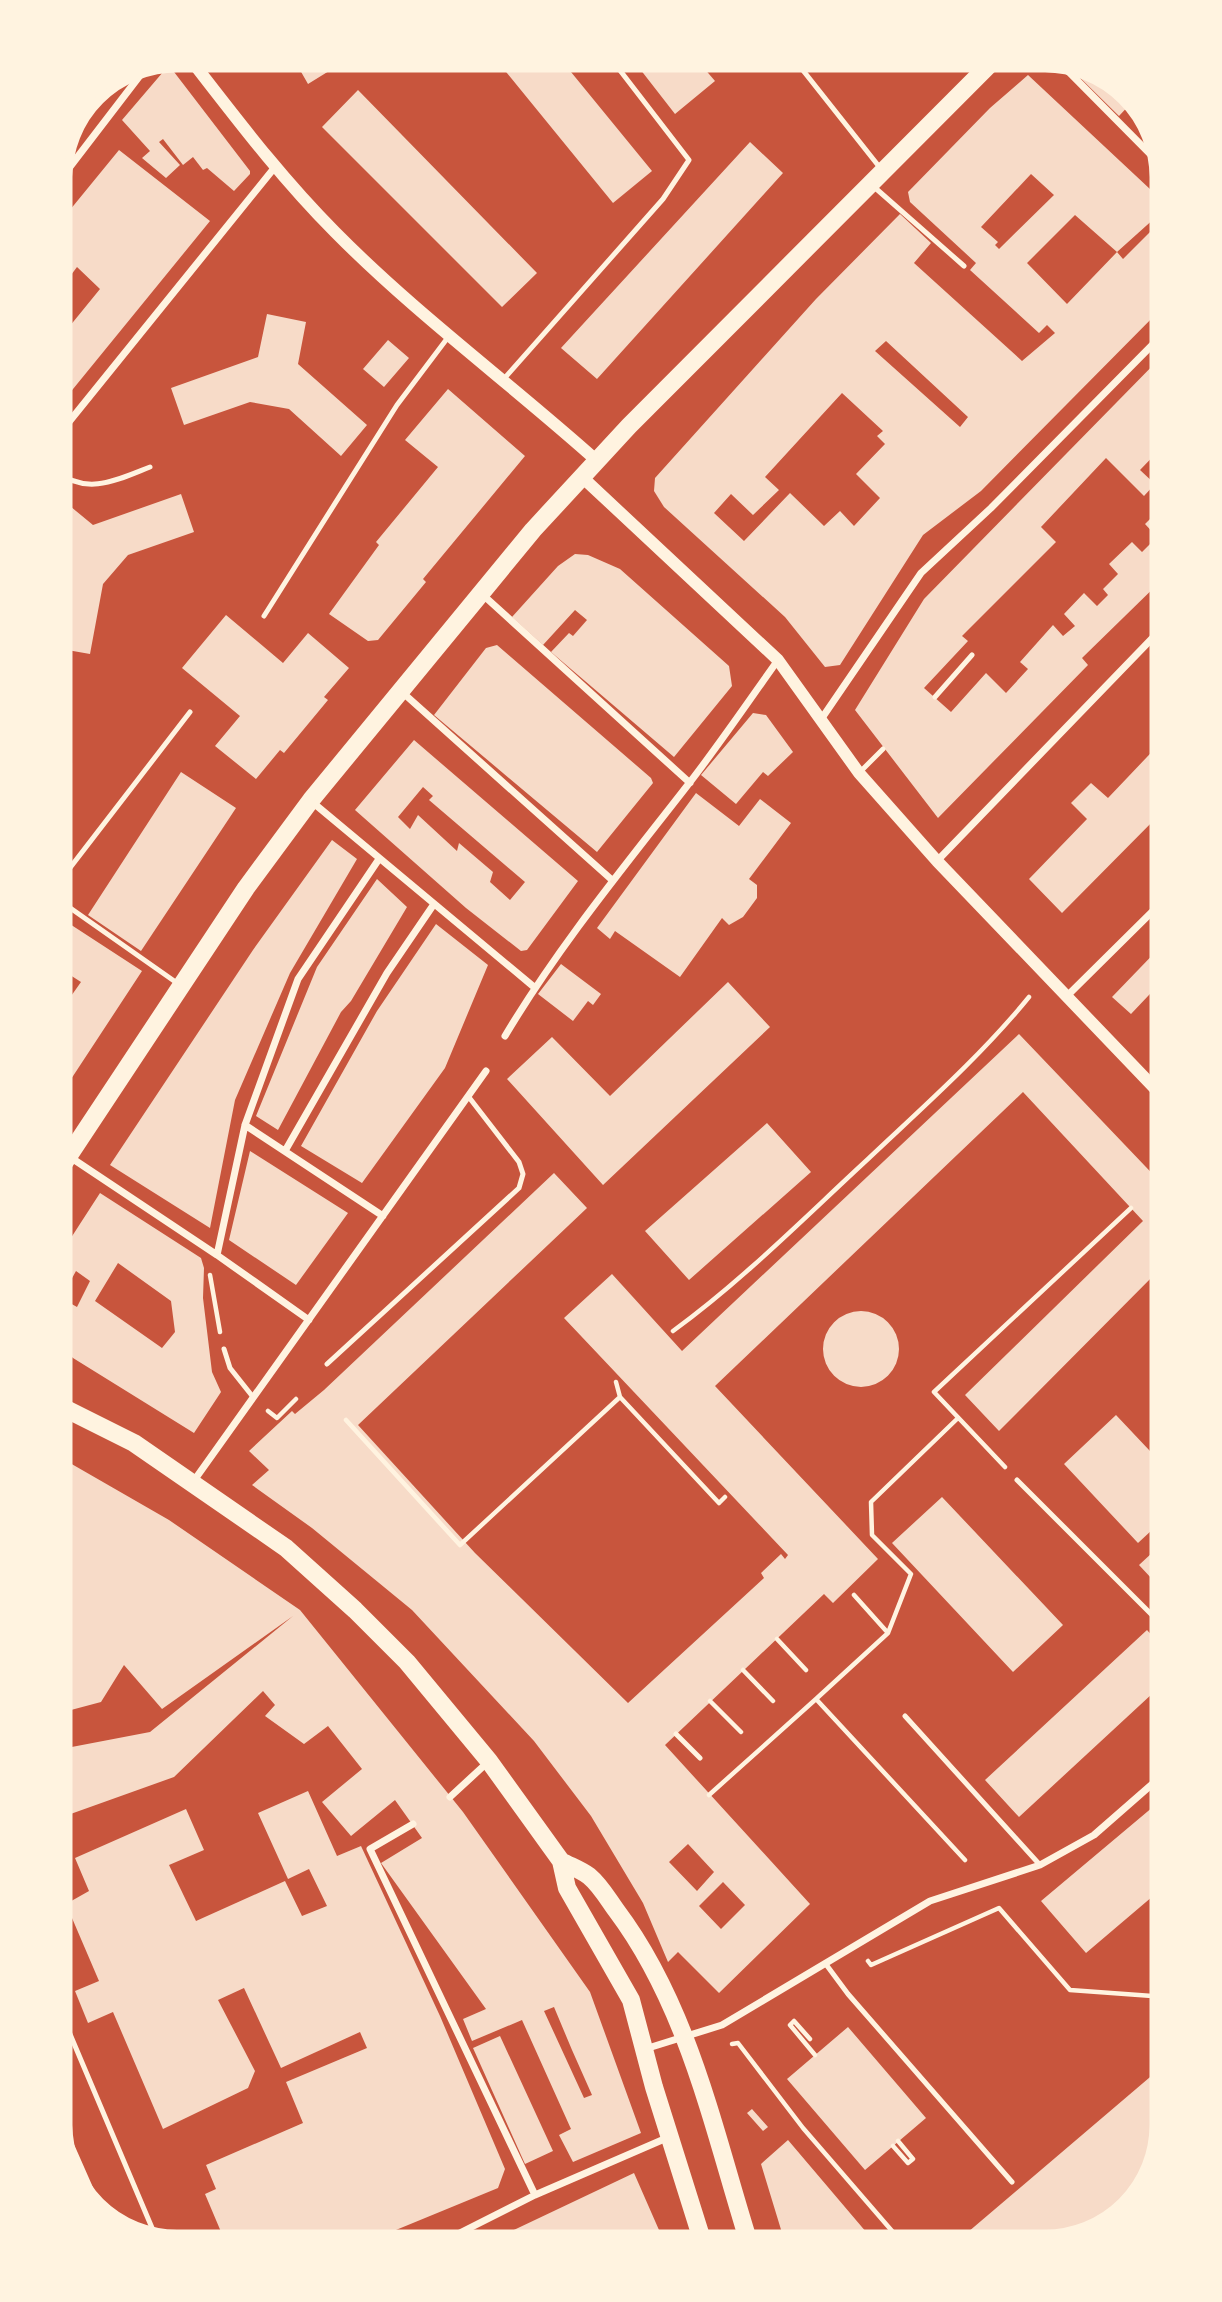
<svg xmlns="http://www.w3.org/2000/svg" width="1222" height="2302" viewBox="0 0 1222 2302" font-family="'Nunito Sans',sans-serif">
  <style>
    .building { fill: #f7dbc8; fill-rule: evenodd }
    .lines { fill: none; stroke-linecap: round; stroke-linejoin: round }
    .path { stroke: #fff3e0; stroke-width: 4.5 }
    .service { stroke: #fff3e0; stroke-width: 5 }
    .minor { stroke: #fff3e0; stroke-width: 7 }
    .tertiary { stroke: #fff3e0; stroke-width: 12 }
    .primary { stroke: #fff3e0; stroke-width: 18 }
    .rim { fill: none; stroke: #fff3e0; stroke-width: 9 }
  </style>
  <rect width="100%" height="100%" fill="#c8553d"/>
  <!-- building -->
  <path class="building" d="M1060,58L1113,77L1133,101L1119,116Z
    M633,60H697L715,81L675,114Z
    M562,61L652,171L613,203L498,62Z
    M296,63H342L308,84Z
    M171,68L250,171V174L234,191L207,168L203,170L193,157L183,165L163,139L159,142L180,165L166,178L142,158L150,151L122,120L163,72Z
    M1028,75L1166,204V208L1117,252L1075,215L1027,263L1067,304L1117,252L1123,259L1166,216V304L981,491L923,535L840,665L825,667L785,617L664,507L654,491L655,478L816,299L900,214L931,243L914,263L1022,361L1055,333L1047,325L1039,333L970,270L976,263L910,202L908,192L990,108ZM1031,174L1054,195L999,249L995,245L998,242L981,227ZM886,341L968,417L960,427L875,351ZM842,393L883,431L877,436L885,444L856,474L880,498L854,526L840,511L824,526L790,493L744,541L714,513L731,494L753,515L779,490L765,477Z
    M109,79L112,82L95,101L89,96Z
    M358,90L537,273L502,307L322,127Z
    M88,99L98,107L70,141H69Z
    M750,142L783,173L597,379L561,348Z
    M119,150L210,221L60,405L56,402V343L100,289L77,267L56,295V227Z
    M267,314L306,322L298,364L367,425L341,456L289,409L250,402L184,425L171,388L258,357Z
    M388,340L409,358L384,387L363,369Z
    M1166,352V443L1140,470L1155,484L1144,496L1106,458L1041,527L1056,542L962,636L968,641L924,688L951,712L986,673L1006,693L1028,669L1020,662L1053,625L1063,636L1075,626L1064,614L1084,593L1097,606L1108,595L1103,589L1118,574L1109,564L1132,542L1142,552L1157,537L1145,524L1159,510L1166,516V576L1082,658L1088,665L938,818L855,710L924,599Z
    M448,389L525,456L423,579L426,582L378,640L368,641L329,614L379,545L376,542L438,467L405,440Z
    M181,494L194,532L128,555L103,584L90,654L56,648V617L67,556L56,547V501L59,497L93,525Z
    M575,554L588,555L620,569L729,666L732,686L674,757L551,652L569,633L573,636L587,620L575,610L543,645L512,617L558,566Z
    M226,615L283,663L308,633L349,668L324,697L328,700L284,753L280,750L256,779L215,746L240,716L182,668Z
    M497,645L651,778L653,783L597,852L434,715L486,648Z
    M753,713L766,715L793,752L768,776L763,772L736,804L701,775Z
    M1166,737V808L1062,913L1029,879L1087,819L1071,803L1091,783L1108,798Z
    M414,740L578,881L527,950L521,951L466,908L355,810ZM423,787L433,796L429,800L525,882L510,900L490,882L493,872L459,843L457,851L418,815L410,829L398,817Z
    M181,772L236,808L141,951L88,915Z
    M696,793L739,826L760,799L791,823L749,879L757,885V898L743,917L729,925L722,918L680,977L615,931L610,939L597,928Z
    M332,840L357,859L290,973L235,1100L210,1228L110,1165L253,950Z
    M377,879L407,907L351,1001L341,1012L278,1130L256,1116L317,967Z
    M56,915L142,971L56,1102V991L69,999L81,982L56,966Z
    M436,924L488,965L445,1068L362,1183L301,1146L377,1011Z
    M1166,941V977L1131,1014L1112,997Z
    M561,964L601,994L593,1005L588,1001L573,1021L538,994Z
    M728,982L770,1027L603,1185L507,1079L552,1037L610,1096Z
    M1019,1034L1166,1188V1263L999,1431L965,1395L1143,1221L1023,1092L715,1386L878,1559L833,1603L824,1594L665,1745L810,1904L719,1993L678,1952L668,1962L643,1903L591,1816L534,1741L412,1610L312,1528L252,1485L269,1470L249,1451L292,1411L295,1414L324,1390L554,1173L587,1208L358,1425L475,1553L628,1703L764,1578L761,1573L781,1554L785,1559L788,1555L564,1318L612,1274L682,1351ZM688,1844L714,1872L697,1891L669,1862ZM723,1882L745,1905L721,1929L699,1906Z
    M767,1123L811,1172L689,1280L645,1231Z
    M250,1151L348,1213L296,1285L229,1240Z
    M100,1193L201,1258L204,1268L203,1298L212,1372L221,1392L194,1433L73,1358L56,1341V1261ZM118,1263L171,1301L175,1332L162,1348L95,1301ZM76,1271L90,1281L77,1307L61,1298Z
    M823 1349a38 38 0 1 1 76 0a38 38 0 1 1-76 0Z
    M1116,1415L1166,1468V1517L1138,1543L1064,1464Z
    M56,1455L169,1520L300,1610L463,1812L590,1992L641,2133L573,2162L559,2135L571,2129L522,2020L472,2041L463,2019L486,2009L381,1863L422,1838L395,1800L351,1836L322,1802L362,1769L328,1726L304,1744L265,1716L275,1705L263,1691L174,1777L65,1816L56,1787V1750L150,1732L293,1616L162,1709L124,1665L101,1702L56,1714ZM554,2007L572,2050L592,2095L584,2098L544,2011Z
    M942,1497L1063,1625L1013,1672L892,1543Z
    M1166,1540V1594L1139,1565Z
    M1147,1630L1166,1651V1681L1019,1817L985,1780Z
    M308,1791L337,1856L361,1846L440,2016L505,2169L498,2188L357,2246H227L205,2194L216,2189L206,2165L303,2123L286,2082L367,2048L360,2032L281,2068L244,1988L218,2000L255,2071L248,2088L163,2129L113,2012L88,2023L75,1991L99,1981L66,1904L89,1891L75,1858L186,1809L204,1850L169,1865L196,1921L285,1881L302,1916L327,1906L309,1869L288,1879L258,1813Z
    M1166,1796V1885L1086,1953L1041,1901Z
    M848,2027L926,2118L865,2170L787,2079Z
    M500,2036L553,2151L525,2164L473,2048Z
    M1163,2066L1166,2070V2126L1146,2192L1092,2237L1045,2246H968L961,2238Z
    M752,2109L768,2127L763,2131L747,2113Z
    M788,2140L878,2246H786L761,2164Z
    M634,2173L666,2246H480Z"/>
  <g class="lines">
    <!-- path -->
    <path class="path" d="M1160,1182L1166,1177
      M210,1275L220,1332
      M673,1331C743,1280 804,1218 868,1159C923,1107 981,1056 1029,997
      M616,1382L620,1397
      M268,1411L277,1418L296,1399
      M958,1418L871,1502L872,1535L911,1574L888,1633L816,1699L965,1860
      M346,1420L460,1545L620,1397L719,1503L725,1497
      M1005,1467L934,1392L1131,1208
      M854,1595L888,1633
      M777,1639L806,1670
      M743,1670L773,1701
      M710,1701L741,1732
      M709,1795L816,1699
      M868,1961L871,1965L999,1908L1070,1990L1166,1997
      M810,2039L794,2021L790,2025L815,2055
      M732,2044L738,2043L803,2128L905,2246
      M56,2109L104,2218
      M893,2146L908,2163L913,2159L898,2141
      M795,2242L796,2246"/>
    <!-- service -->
    <path class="service" d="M794,59L881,169
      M873,186L964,266
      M503,380L663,199L689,160L612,60
      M56,471C87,496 117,480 150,467
      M264,616L397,405L449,336
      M935,697L972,655
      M859,773L883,749
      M56,886L190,712
      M56,898L177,983
      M224,1349L230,1368L253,1397
      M327,1364L519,1188L523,1174L519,1162L468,1096
      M1017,1480L1166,1629
      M905,1716L1040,1865
      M676,1734L700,1758
      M825,1963L848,1994L1012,2182
      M56,2001L158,2242"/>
    <!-- minor -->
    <path class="minor" d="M962,57L977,75
      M1054,57L1164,168
      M56,185L148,65
      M56,438L275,167
      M483,595L690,783
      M402,692L612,880
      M822,718L921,573L991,508L1166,331
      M311,801L534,987
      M937,861L1166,624
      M1066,997L1166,898
      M505,1036C558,947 624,867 687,786C719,745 748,702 778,660
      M245,1125L383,1216
      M285,1151L387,973L434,904
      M70,1157L217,1255L309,1320
      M217,1255L245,1125L298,979L379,859
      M193,1482L486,1071
      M450,1797L489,1761
      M413,1824L370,1849L535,2195
      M645,2049L722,2025L930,1901L1040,1865L1094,1835L1166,1772
      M434,2246L535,2195L669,2137"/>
    <!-- tertiary -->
    <path class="tertiary" d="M194,64C239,122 283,180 335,232C416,314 510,383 596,460
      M581,476L778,660L859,773L937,861L1166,1100"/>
    <!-- primary -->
    <path class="primary" d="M56,1175L246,888L311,800L533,530L629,426L997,57
      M56,1404L134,1443L286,1548L355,1610L407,1662L489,1761L561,1861L567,1888L631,2000L654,2087L704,2246
      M561,1861C570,1866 581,1870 589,1876C600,1885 608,1899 616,1910C689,2007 714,2132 750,2246"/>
  </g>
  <!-- crop -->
  <path d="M0 0H1222V2302H0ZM177 68H1045A109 109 0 0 1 1154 177V2125A109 109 0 0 1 1045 2234H177A109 109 0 0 1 68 2125V177A109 109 0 0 1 177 68Z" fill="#fff3e0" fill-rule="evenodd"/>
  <path class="rim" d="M177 68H1045A109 109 0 0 1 1154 177V2125A109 109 0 0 1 1045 2234H177A109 109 0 0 1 68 2125V177A109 109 0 0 1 177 68Z"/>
</svg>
